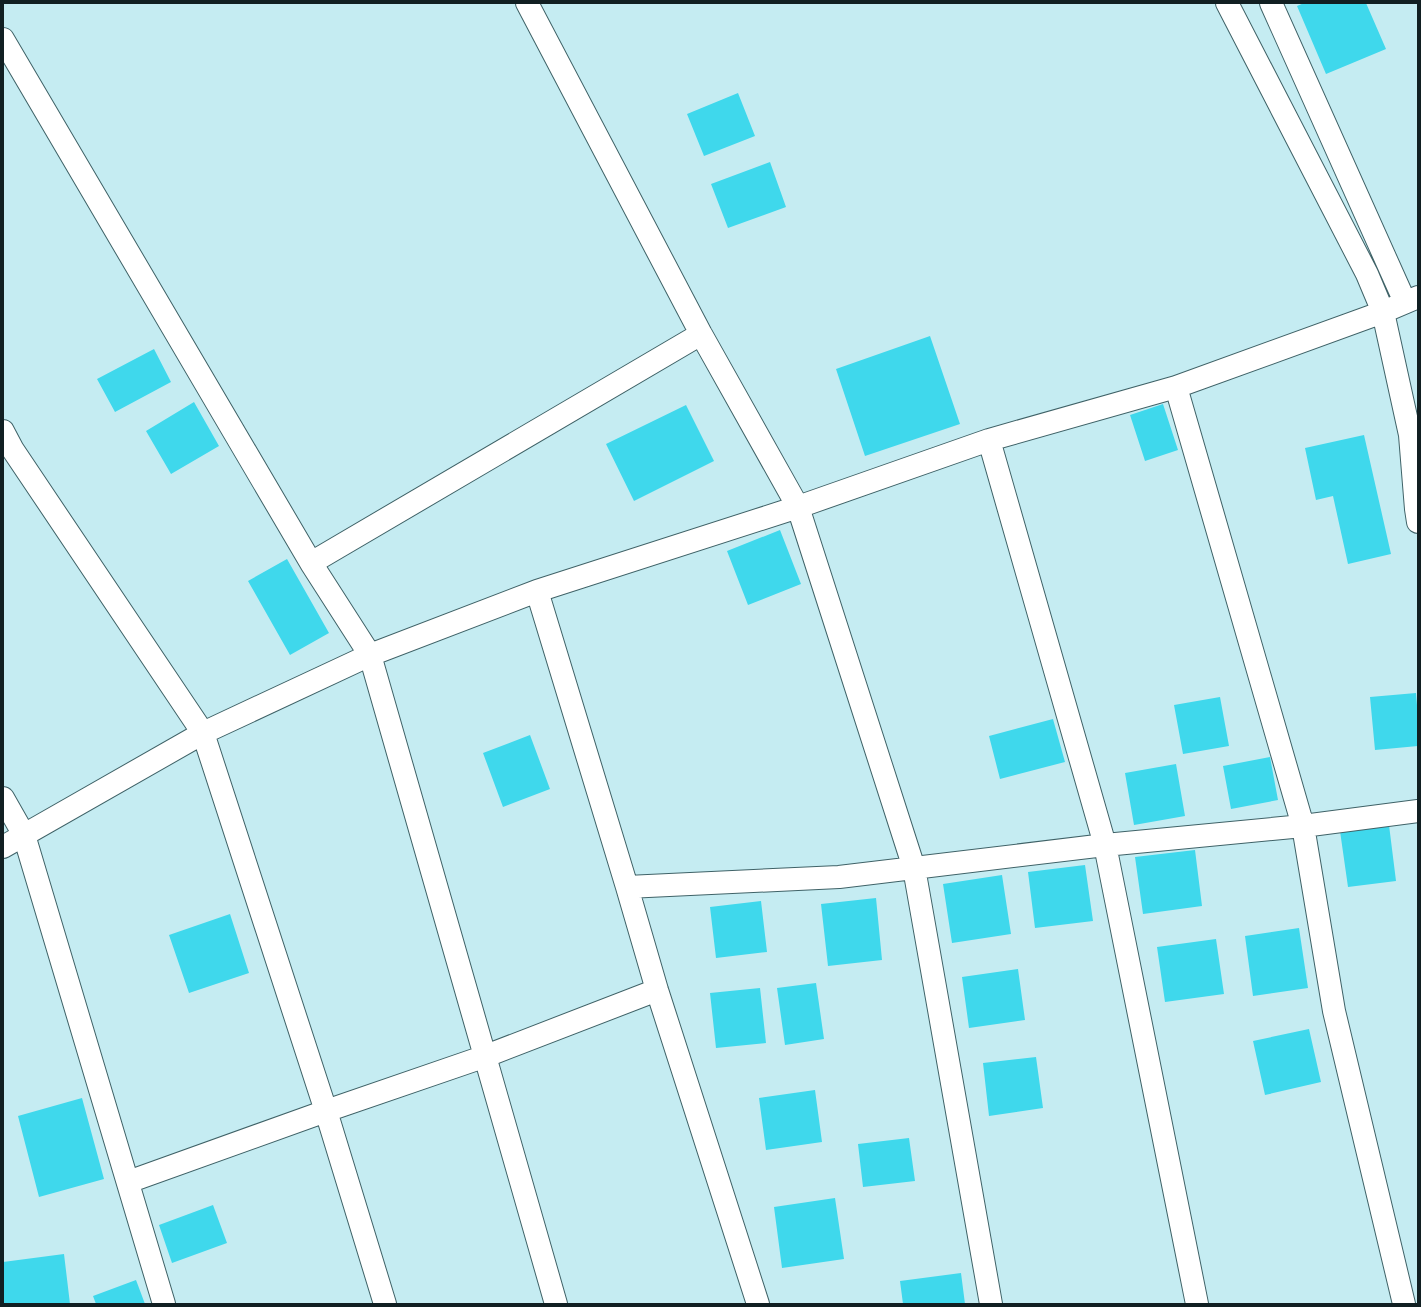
<svg xmlns="http://www.w3.org/2000/svg" width="1421" height="1307" viewBox="0 0 1421 1307" font-family="'Varela Round',sans-serif">
  <style>
    .building { fill: #3fd8ec }
    .lines { fill: none; stroke-linecap: round; stroke-linejoin: round }
    .minor-casing { stroke: #3f6267; stroke-width: 24 }
    .minor { stroke: #fff; stroke-width: 22 }
  </style>
  <rect width="100%" height="100%" fill="#c5ecf2"/>
  <!-- building -->
  <path class="building" d="M1304,3H1366L1386,49L1326,74L1297,6Z
    M738,93L755,136L704,156L687,114Z
    M770,162L786,207L728,228L711,184Z
    M930,336L960,424L865,456L836,369Z
    M154,349L171,382L115,412L97,379Z
    M194,402L219,446L171,474L146,431Z
    M1163,404L1178,450L1145,461L1130,415Z
    M686,405L714,461L634,501L606,444Z
    M1364,435L1391,554L1348,564L1333,496L1316,500L1305,448Z
    M780,530L801,584L748,605L727,551Z
    M287,559L329,633L290,655L248,581Z
    M1416,693L1418,717V746L1375,750L1370,697Z
    M1220,697L1229,746L1183,754L1174,705Z
    M1053,719L1065,762L1000,779L989,736Z
    M530,735L550,789L503,807L483,753Z
    M1270,757L1278,800L1231,809L1223,766Z
    M1176,764L1185,816L1134,825L1125,773Z
    M1389,825L1396,881L1348,887L1340,831Z
    M1195,850L1202,906L1143,914L1135,857Z
    M1085,865L1093,921L1035,928L1028,872Z
    M1002,875L1011,934L952,943L943,884Z
    M876,898L882,960L828,966L821,904Z
    M761,901L767,952L716,958L710,907Z
    M230,914L249,973L189,993L169,935Z
    M1299,928L1308,988L1253,996L1245,936Z
    M1216,939L1224,994L1165,1002L1157,947Z
    M1018,969L1025,1020L969,1028L962,977Z
    M816,983L824,1039L785,1045L777,988Z
    M760,988L766,1043L716,1048L710,993Z
    M1309,1029L1321,1082L1265,1095L1253,1041Z
    M1036,1057L1043,1108L989,1116L983,1063Z
    M815,1090L822,1142L766,1150L759,1098Z
    M82,1098L104,1179L39,1197L18,1116Z
    M909,1138L915,1181L863,1187L858,1144Z
    M835,1198L844,1259L782,1268L774,1207Z
    M213,1205L227,1243L172,1263L159,1225Z
    M64,1254L70,1304H3V1262Z
    M961,1273L965,1304H903L900,1281Z
    M136,1280L145,1304H96L93,1296Z"/>
  <g class="lines">
    <defs>
      <path id="minor" d="M527,3L701,334L798,507L914,868L991,1304
        M1227,3L1367,274L1383,312L1410,435L1416,509L1418,522
        M1271,3L1405,302
        M3,39L311,563L370,655L556,1304
        M1176,387L1303,826L1334,1011L1404,1304
        M3,431L13,450L203,733L326,1111L385,1304
        M989,440L1105,845L1197,1304
        M311,563L701,334
        M537,591L627,887L657,990L758,1304
        M3,798L24,835L164,1304
        M3,847L203,733L370,655L537,591L798,507L989,440L1176,387L1383,312L1418,297
        M627,887L839,877L1105,845L1303,826L1418,811
        M128,1182L326,1111L486,1056L657,990"/>
    </defs>
    <!-- minor casing -->
    <use href="#minor" class="minor-casing"/>
    <!-- minor -->
    <use href="#minor" class="minor"/>
  </g>
  <!-- border -->
  <rect width="1421" height="1307" fill="none" stroke="#111f22" stroke-width="8"/>
</svg>
